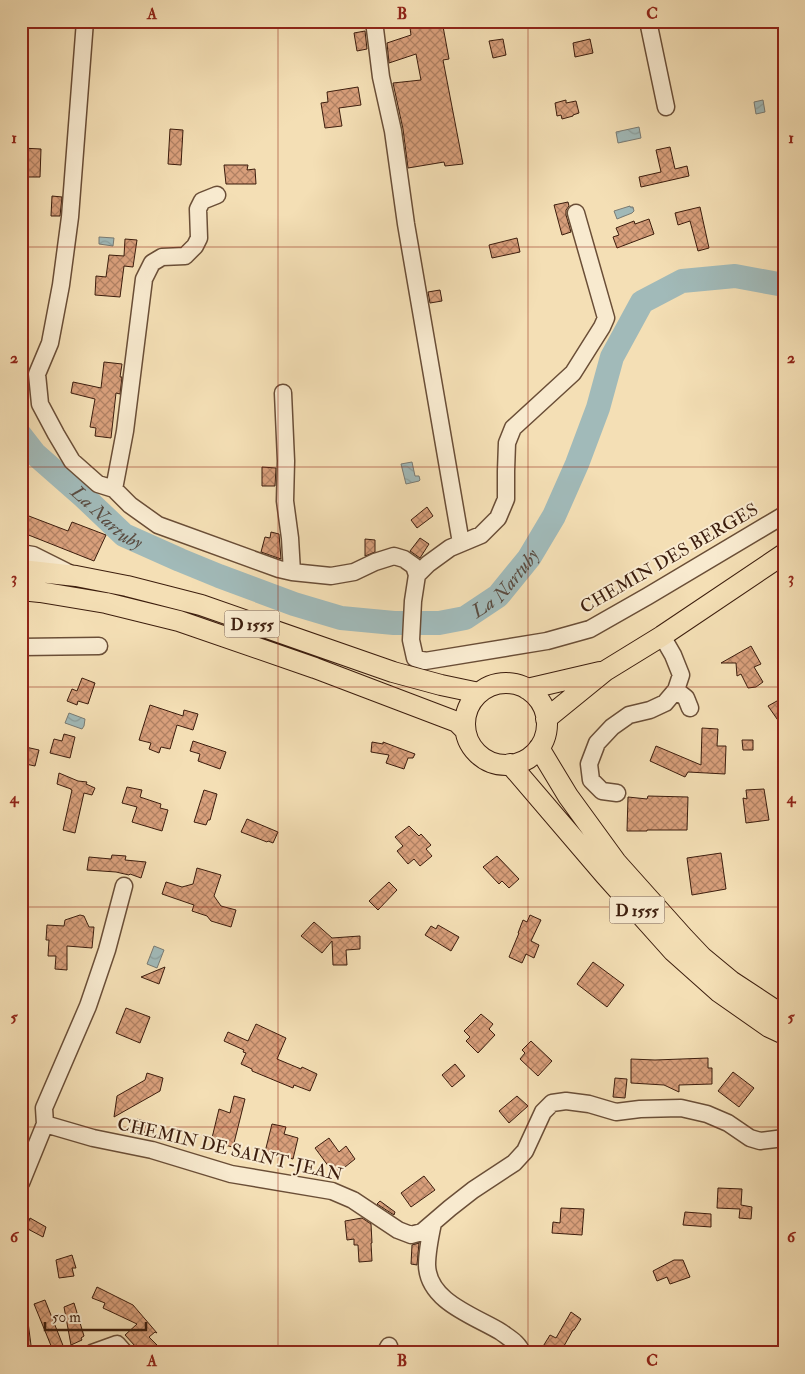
<svg xmlns="http://www.w3.org/2000/svg" width="805" height="1374" viewBox="0 0 805 1374" font-family="'IM FELL Double Pica',serif">
  <style>
    .water { fill: url(#water-waves); stroke: #797b74 }
    .lines { fill: none; stroke-linecap: round; stroke-linejoin: round }
    .river { stroke: #a1bab9; stroke-width: 24 }
    .building { fill: url(#building-cross-hatch); stroke: #3c1d0d }
    .minor-casing { stroke: #6a4e37; stroke-width: 19 }
    .major-casing { stroke: #3c1d0d; stroke-width: 22 }
    .minor { stroke: #f8eacf; stroke-width: 16 }
    .major { stroke: #f4dfb5; stroke-width: 20 }
    .grid { fill: none; stroke: #8f2418; stroke-width: 1; stroke-opacity: 0.55 }
    .labels { text-anchor: middle; stroke-width: 4; stroke-linejoin: round; paint-order: stroke }
    .shield { fill: #f8eacf; stroke: #745a47; stroke-width: 1 }
    .shield-label { font-size: 16px; font-weight: bold; fill: #3c1d0d }
    .street-label { font-size: 18px; fill: #3c1d0d; stroke: #f8eacf }
    .water-label { font-size: 19px; font-style: italic; fill: #5a4c41; stroke: #f8eacf }
    .neatline { fill: none; stroke: #8f2418; stroke-width: 2 }
    .grid-label { font-size: 16px; text-anchor: middle; font-weight: bold; fill: #8f2418 }
  </style>
  <defs>
    <pattern id="water-waves" width="16" height="10" patternUnits="userSpaceOnUse" patternTransform="scale(1.25)"><rect width="16" height="10" fill="#a1bab9"/><path d="M0 5q4-4 8 0t8 0" fill="none" stroke="#8c9f9e"/></pattern>
    <pattern id="building-cross-hatch" width="8" height="8" patternUnits="userSpaceOnUse" patternTransform="scale(1.25)"><rect width="8" height="8" fill="#d89f7b"/><path d="M0 0l8 8M0 8l8-8" fill="none" stroke="#b08163"/></pattern>
  </defs>
  <rect width="100%" height="100%" fill="#f4dfb5"/>
  <filter id="stains"><feTurbulence type="fractalNoise" baseFrequency=".004" numOctaves="4"/><feColorMatrix values="0 0 0 0 .2 0 0 0 0 .09 0 0 0 0 .02 0 0 0 .5 -.17"/></filter>
  <radialGradient id="worn" r=".72"><stop offset=".6" stop-color="#630" stop-opacity="0"/><stop offset="1" stop-color="#630" stop-opacity=".3"/></radialGradient>
  <!-- water -->
  <path class="water" d="M763,100L765,112L756,114L754,102Z
    M639,127L641,138L618,143L616,132Z
    M630,206V207H633L634,211L632,213L617,219L614,211Z
    M99,237L114,238L113,246L99,244Z
    M412,462L415,476H419L420,480L419,481L406,484L401,464Z
    M69,713L85,719L84,726L82,729L65,723Z
    M154,946L164,950L157,968L147,964Z"/>
  <g class="lines">
    <!-- river -->
    <path class="river" id="s1" d="M21,436L35,454L84,497L124,535L180,560L219,576L294,604L341,618L394,623H439L465,618L498,596L529,558L554,516L577,464L598,408L612,357L642,302L682,281L735,276L784,285"/>
  </g>
  <!-- building -->
  <path class="building" d="M409,21H442L449,59L443,60L463,164L445,166L444,162L408,168L403,129L393,83L421,80L416,54L389,63L387,43L411,35Z
    M365,31L367,49L357,51L354,33Z
    M503,39L506,55L493,58L489,41Z
    M590,39L593,53L575,57L573,43Z
    M358,87L361,105L339,108L342,126L325,128L321,103L328,102L327,92Z
    M566,100V103L576,101L579,113L573,115V116L562,119L561,115L557,116L555,103Z
    M170,129L183,130L181,165L168,164Z
    M670,147L675,169L687,166L689,176L641,187L639,177L661,172L656,150Z
    M21,148L41,149L40,177H23L24,162H21Z
    M224,165H248L247,170L255,169L256,184H226Z
    M52,196L62,197L60,216H51Z
    M568,202L569,206L566,210V215L571,232L562,235L554,205Z
    M700,207L709,248L698,251L690,221L678,225L675,213Z
    M649,219L654,234L617,248L613,237L619,235L616,228L634,221L635,224Z
    M517,238L520,252L492,258L489,245Z
    M125,239L137,240L133,267L124,266L120,297L95,295L96,276L106,277L109,255L124,256Z
    M440,290L442,301L430,303L428,292Z
    M104,362L122,364L120,377H122L120,394L116,393L111,438L95,436L96,428L90,427L95,399L71,393L73,382L101,388Z
    M262,467L276,468L275,486H262Z
    M427,507L433,516L417,528L411,520Z
    M21,513L68,531L72,522L106,535L94,561L21,532Z
    M271,532L279,534L281,559L261,552L265,537L270,538Z
    M420,538L429,544L420,558L410,551Z
    M365,539L375,540V552L365,556Z
    M751,646L761,664L754,667L763,682L756,687L748,688L741,674L737,676L736,663H721Z
    M82,678L95,683L88,704L78,701L77,705L67,701L72,689L77,691Z
    M784,697V729L768,706Z
    M150,705L183,716L184,710L198,714L193,730L177,725L170,749L161,747L159,753L149,749L151,743L139,740Z
    M702,728L718,729L717,746H726L725,774L688,772L685,777L650,761L656,746L701,765Z
    M64,734L75,737L70,758L50,753L54,739L62,741Z
    M742,740H753V750H743Z
    M193,741L226,752L220,769L198,761L200,754L190,751Z
    M372,742L383,744V742L415,754L413,758H408L404,769L386,763L389,755L371,752Z
    M21,746L39,750L35,766L21,763Z
    M59,773L78,781L87,782L86,784L95,788L92,795L84,793L75,833L63,830L72,790H71V789L57,784Z
    M127,787L142,790L140,797L161,804L160,808L168,810L162,831L132,822L137,807L122,803Z
    M764,789L769,820L746,823L743,798L747,799L746,790Z
    M204,790L217,794L210,820H208L206,825L194,822Z
    M648,796L688,797L687,830H647V831H627L628,797L647,799Z
    M247,819L278,832L273,843L268,841L267,842L241,832Z
    M409,826L419,836L421,834L431,845L426,849L432,856L420,866L414,859L408,864L397,851L403,846L395,837Z
    M721,853L726,889L692,895L687,858Z
    M112,855L126,856L125,860L146,862L141,878L130,874L129,875L116,872L87,870L89,857L111,859Z
    M497,856L519,879L509,888L502,881L499,884L483,867Z
    M197,868L221,875L214,896L221,906L236,910L231,927L211,921L207,916L192,911L194,905L162,894L166,882L182,887L193,884Z
    M389,882L397,890L378,910L369,901Z
    M80,915L84,916L89,927H94L92,948L67,946V970L55,969L56,956H48L49,940H46L47,925L64,926L65,920Z
    M530,915L541,920L531,941L539,945L534,958L526,954L522,963L509,957L519,933H518L523,920L527,922Z
    M314,922L332,938L360,936V949L346,950L347,965H333L332,941L322,953L301,936Z
    M438,925L459,937L451,951L425,935L431,926L436,929Z
    M593,962L624,985L607,1007L577,984Z
    M165,967L159,984L141,977Z
    M126,1008L150,1017L140,1043L116,1033Z
    M481,1014L493,1024L489,1029L495,1035L478,1053L466,1041L470,1037L464,1031Z
    M256,1024L286,1038L277,1059L301,1069L302,1067L317,1074L310,1091L294,1085L293,1088L252,1071V1069L241,1064L246,1053L243,1052L244,1050L224,1041L228,1032L248,1041Z
    M531,1041L552,1061L538,1076L520,1059L525,1053L522,1050Z
    M708,1058V1068H712V1084L679,1085V1092L664,1085L631,1083V1059L655,1060Z
    M455,1064L465,1076L452,1087L442,1075Z
    M733,1072L754,1088L739,1107L718,1091Z
    M147,1073L163,1078L160,1091L114,1117L117,1096L145,1080Z
    M615,1078L627,1079L625,1098L613,1097Z
    M234,1096L245,1099L233,1147L211,1142L219,1109L230,1113Z
    M517,1096L528,1106L509,1123L499,1111Z
    M137,1119L154,1124L151,1134L134,1129Z
    M272,1124L286,1127L284,1134L298,1138L293,1159L265,1152Z
    M329,1138L339,1152L346,1146L355,1159L335,1175L315,1148Z
    M424,1176L435,1190L411,1207L401,1193Z
    M718,1188L742,1189L741,1205L752,1207L751,1219L739,1218L740,1209L717,1208Z
    M380,1201L395,1212L394,1215L377,1204Z
    M561,1208L584,1209L582,1235L552,1233L553,1222L560,1223Z
    M685,1212L711,1214V1227L683,1225Z
    M30,1218L46,1227L43,1237L26,1228Z
    M362,1218L371,1224L372,1243H371L372,1261L359,1262L358,1245H354V1239L347,1240L345,1221Z
    M419,1243L417,1265L411,1264L412,1245Z
    M72,1255L76,1268H72L74,1276L59,1278L56,1260Z
    M674,1260H683L690,1277L670,1284L667,1277L657,1281L653,1271Z
    M97,1287L133,1305L157,1333L155,1332L149,1337L165,1353H143L137,1345L135,1346L125,1335L137,1324L103,1308L105,1303L92,1298Z
    M45,1300L64,1348L54,1353L34,1304Z
    M74,1303L84,1336L81,1338L82,1340L71,1345L64,1307Z
    M571,1312L581,1319L574,1330H573L560,1353H539L550,1335L556,1338Z
    M21,1322H28L32,1353H21Z"/>
  <g class="lines">
    <defs>
      <path id="minor" d="M85,21L70,217L61,285L50,343L37,374L40,404L56,434L72,461L98,484L114,489L130,505L158,525L279,569L292,572L331,576L354,572L375,562L394,556L404,559L414,566L417,575
        M374,21L381,77L393,131L406,224L461,543
        M648,21L666,107
        M576,213L606,318L602,327L573,373L513,428L507,443L506,471V499L498,518L481,535L450,548L428,564L417,575L413,601L411,640L415,658L425,661L547,641L590,629L648,596L784,515
        M283,393L286,461L285,501L290,538L292,572
        M114,489L125,431L144,279L152,263L162,257L185,256L195,246L199,238L198,209L202,201L217,195
        M21,553L33,555L69,573
        M21,647L99,646
        M676,690L686,698L690,708
        M617,793L602,791L591,780L589,764L597,743L612,727L629,715L650,710L665,703L676,690L681,675L673,655L662,636
        M45,1124L44,1108L88,1006L107,950L124,886
        M21,1183L45,1124L93,1138L152,1150L231,1174L332,1191L353,1200L398,1230L411,1235L422,1232L450,1208L473,1190L514,1163L525,1151L543,1112L552,1103L566,1101L589,1104L616,1112L640,1109L681,1108L707,1114L728,1123L750,1138L760,1141L784,1138
        M433,1223C430,1237 427,1252 427,1265C428,1302 475,1316 501,1332C509,1338 519,1343 522,1353
        M92,1353L117,1344L125,1353
        M385,1353L389,1346"/>
      <path id="major" d="M21,570L76,576L127,586L201,605L393,672L441,685L479,693
        M21,590L40,592L106,603L179,621L315,668L457,722L465,730
        M465 724a41 41 0 1 1 82 0a41 41 0 1 1-82 0Z
        M527,689L600,672
        M546,719L605,671L662,636L784,554
        M539,748L568,796L616,862L684,938L702,957L731,981L784,1016
        M510,764L605,875L673,951L719,992L769,1027L784,1034"/>
    </defs>
    <!-- minor casing -->
    <use href="#minor" class="minor-casing"/>
    <!-- major casing -->
    <use href="#major" class="major-casing"/>
    <!-- minor -->
    <use href="#minor" class="minor"/>
    <!-- major -->
    <use href="#major" class="major"/>
  </g>
  <!-- grid -->
  <path class="grid" d="M278,21V1353M528,21V1353M21,247H784M21,467H784M21,687H784M21,907H784M21,1127H784"/>
  <g class="labels">
    <!-- shield labels -->
    <g class="shield">
      <rect x="224.5" y="610.5" width="55" height="27" rx="4"/>
      <rect x="609.5" y="896.5" width="55" height="27" rx="4"/>
    </g>
    <g class="shield-label">
      <text x="252" y="630">D 1555</text>
      <text x="637" y="916">D 1555</text>
    </g>
    <!-- street labels -->
    <g class="street-label">
      <text transform="translate(669 558) rotate(-30)" y="6">CHEMIN DES BERGES</text>
      <text transform="translate(230 1149) rotate(13)" y="6">CHEMIN DE SAINT-JEAN</text>
    </g>
    <!-- water labels -->
    <g class="water-label">
      <text dy="7" stroke="none"><textPath href="#s1" startOffset="119">La Nartuby</textPath></text>
      <text dy="7" stroke="none"><textPath href="#s1" startOffset="554">La Nartuby</textPath></text>
    </g>
  </g>
  <!-- margin -->
  <rect width="805" height="1374" fill="none" stroke="#f4dfb5" stroke-width="55"/>
  <!-- scale -->
  <path d="M45 1322v8h101v-8" fill="none" stroke="#3c1d0d" stroke-width="2.5"/>
  <text x="52" y="1322" font-size="15" fill="#3c1d0d" stroke="#f8eacf" stroke-width="4" paint-order="stroke">50 m</text>
  <rect x="28" y="28" width="750" height="1318" class="neatline"/>
  <g class="grid-label">
    <text x="152" y="19">A</text>
    <text x="402" y="19">B</text>
    <text x="652" y="19">C</text>
    <text x="14" y="143">1</text>
    <text x="791" y="143">1</text>
    <text x="14" y="363">2</text>
    <text x="791" y="363">2</text>
    <text x="14" y="583">3</text>
    <text x="791" y="583">3</text>
    <text x="14" y="803">4</text>
    <text x="791" y="803">4</text>
    <text x="14" y="1022">5</text>
    <text x="791" y="1022">5</text>
    <text x="14" y="1242">6</text>
    <text x="791" y="1242">6</text>
    <text x="152" y="1366">A</text>
    <text x="402" y="1366">B</text>
    <text x="652" y="1366">C</text>
  </g>
  <rect width="100%" height="100%" filter="url(#stains)"/>
  <rect width="100%" height="100%" fill="url(#worn)"/>
</svg>
